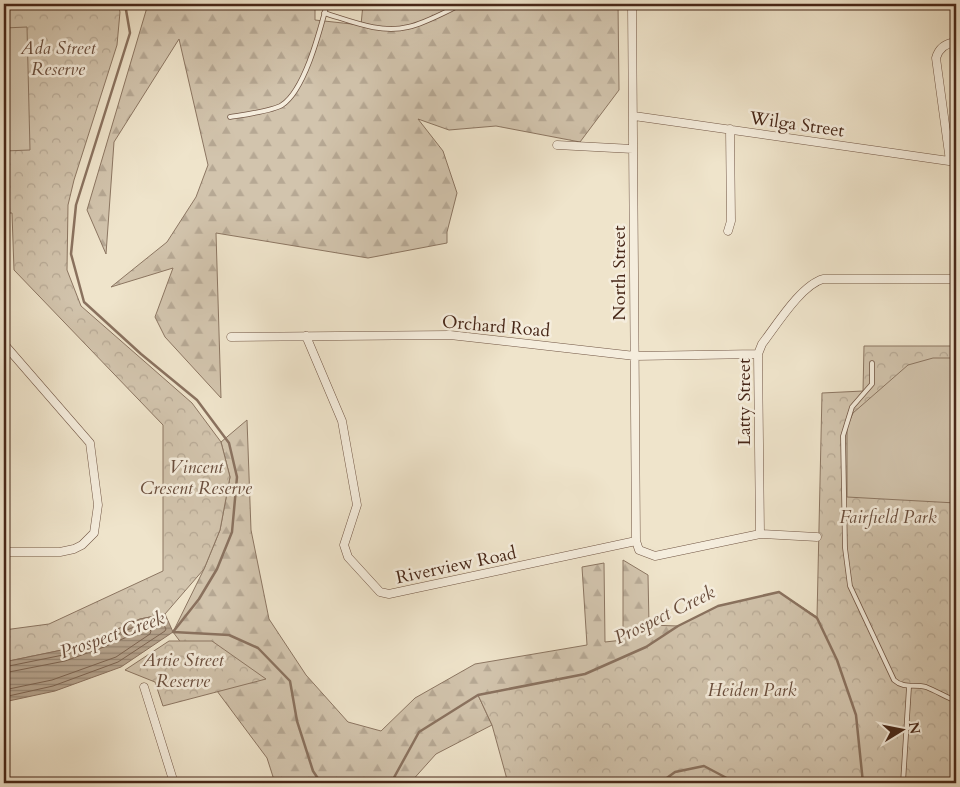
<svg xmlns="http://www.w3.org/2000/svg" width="960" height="787" viewBox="0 0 960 787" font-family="Cardo,serif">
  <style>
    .forest { fill: url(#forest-firs); stroke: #8c7662 }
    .park { fill: url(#park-crowns); stroke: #8c7662 }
    .pitch { fill: #d2c4ad; stroke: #8c7662 }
    .water { fill: url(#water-rules); stroke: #8a725f }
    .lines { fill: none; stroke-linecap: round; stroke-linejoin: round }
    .shore { stroke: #7e6653; stroke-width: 1 }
    .stream { stroke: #8a725f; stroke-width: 2.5 }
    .lane-casing { stroke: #715645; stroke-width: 5.5 }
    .street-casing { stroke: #715645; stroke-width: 9 }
    .lane { stroke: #f5eddd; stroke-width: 4 }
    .street { stroke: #f5eddd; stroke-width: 8 }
    .labels { text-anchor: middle; stroke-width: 5; stroke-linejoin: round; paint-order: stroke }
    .park-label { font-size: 18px; font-style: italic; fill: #6a4e3d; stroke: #f5eddd }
    .street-label { font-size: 18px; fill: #472718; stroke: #f5eddd }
    .water-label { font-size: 19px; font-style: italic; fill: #684c3b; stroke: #f5eddd }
  </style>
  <defs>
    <pattern id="forest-firs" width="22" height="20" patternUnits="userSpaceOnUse" patternTransform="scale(1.25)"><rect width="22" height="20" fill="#d2c4ad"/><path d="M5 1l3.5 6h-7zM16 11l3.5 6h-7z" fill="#b6a894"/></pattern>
    <pattern id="park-crowns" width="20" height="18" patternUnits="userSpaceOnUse" patternTransform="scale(1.25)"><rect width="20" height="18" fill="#d2c4ad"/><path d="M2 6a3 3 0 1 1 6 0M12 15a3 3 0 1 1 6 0" fill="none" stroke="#b6a894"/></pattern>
    <pattern id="water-rules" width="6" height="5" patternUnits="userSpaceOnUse" patternTransform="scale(1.25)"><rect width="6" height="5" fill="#b6a48e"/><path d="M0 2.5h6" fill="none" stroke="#968673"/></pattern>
  </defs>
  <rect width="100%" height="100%" fill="#efe4cb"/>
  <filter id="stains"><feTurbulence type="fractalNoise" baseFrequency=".004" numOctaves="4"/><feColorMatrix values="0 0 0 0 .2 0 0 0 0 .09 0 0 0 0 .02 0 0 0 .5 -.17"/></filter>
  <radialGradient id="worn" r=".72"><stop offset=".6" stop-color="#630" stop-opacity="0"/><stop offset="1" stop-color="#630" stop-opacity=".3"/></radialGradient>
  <!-- forest -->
  <path class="forest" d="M148,4H315V20L361,25L363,4H618L619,90L580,142L496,126L449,130L418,119L443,151L457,193L447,232V243L368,258L216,233L221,398L165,337L155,317L173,268L111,287L167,242L196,197L208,165L179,39L114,142L106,254L87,210Z
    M247,420L251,530L269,619L306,675L348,722L381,731L415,698L475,664L587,645L582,567L604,563L605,642L623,640V560L648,575L649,625L678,626L646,647L585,674L478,695L492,725L436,754L410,783H275L267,758L173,632L204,569L220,530L230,477L221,442Z"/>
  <!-- park -->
  <path class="park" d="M4,4H118L120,12L117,45L74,180L68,205L67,270L81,306L192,403L221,442L230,477L220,530L204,569L165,614L140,619L100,637L62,650L4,662V630L49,624L163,571V425L14,270L12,213H4Z
    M864,346H956V783H508L492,725L478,695L585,674L646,647L678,626L718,606L779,592L817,617L822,393L863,391Z
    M169,641H212L266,679L163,706L155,682L125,670Z"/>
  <!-- pitch -->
  <path class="pitch" d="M27,27L30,150L4,151V28Z
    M933,358H956V503L847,497V427L853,413L908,365Z"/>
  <!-- water -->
  <path class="water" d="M165,614L173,632L121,667L55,691L4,702V662L62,650L100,637L140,619Z"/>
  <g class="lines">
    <!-- shore -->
    <path class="shore" d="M4,667L63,655L102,641L141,624L161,620L166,629L165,631L118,662L53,686L4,697
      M4,673L65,661L104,647L143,630L149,629L151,631L150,634L116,657L52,680L4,690"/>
    <!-- stream -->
    <path class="stream" d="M125,4L130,33L76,205L71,254L84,302L141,354L197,400L229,443L237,477L232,532L217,569L199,599L173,632
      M173,632L229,635L258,648L290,681L297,721L313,771L321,783
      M391,783L419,732L478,695L585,674L646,647L678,626L718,606L779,592L817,618L837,660L856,715L863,783
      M660,783L675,772L704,766L736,783"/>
    <defs>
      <path id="lane" d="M324,13C351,21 380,34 408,27C424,24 447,11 462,4
        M230,117C242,115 273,111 282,105C305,90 320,30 327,4
        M872,363V384L852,407L843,436L845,548L850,586L894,680C904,689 914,684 926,687C936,691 946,697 956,701
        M903,783L909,687"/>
      <path id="street" d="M632,4L636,541L639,550L655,556L760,534L817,537
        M634,116L956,162
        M557,145L633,149
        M950,161L936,58C939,47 947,43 956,42
        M728,231L731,221L730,129
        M306,336L342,421L357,505L344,545L348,557L380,592L389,594L636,541
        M231,337L450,335L635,356L758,354
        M4,344L90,443L98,505L94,533L82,545L74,549L60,552H4
        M760,534L758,354L762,344C776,326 801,285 823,279H956
        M144,687L174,783"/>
    </defs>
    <!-- lane casing -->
    <use href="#lane" class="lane-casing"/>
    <!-- street casing -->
    <use href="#street" class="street-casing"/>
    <!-- lane -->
    <use href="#lane" class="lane"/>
    <!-- street -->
    <use href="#street" class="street"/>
  </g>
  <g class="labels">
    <!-- park labels -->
    <g class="park-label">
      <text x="58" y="54">Ada Street<tspan x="58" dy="21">Reserve</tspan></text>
      <text x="196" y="473">Vincent<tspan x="196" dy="21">Cresent Reserve</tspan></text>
      <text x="888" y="523">Fairfield Park</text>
      <text x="183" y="666">Artie Street<tspan x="183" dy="21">Reserve</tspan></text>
      <text x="752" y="696">Heiden Park</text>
    </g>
    <!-- street labels -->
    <g class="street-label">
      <text transform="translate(797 124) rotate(8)" y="6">Wilga Street</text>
      <text transform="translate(619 273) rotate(-90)" y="6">North Street</text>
      <text transform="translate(496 326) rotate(5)" y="6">Orchard Road</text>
      <text transform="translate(744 402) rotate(-90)" y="6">Latty Street</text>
      <text transform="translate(456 565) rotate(-12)" y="6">Riverview Road</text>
    </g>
    <!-- water labels -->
    <g class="water-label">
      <text transform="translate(664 614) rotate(-26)" y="7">Prospect Creek</text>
      <text transform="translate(112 634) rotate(-19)" y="7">Prospect Creek</text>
    </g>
  </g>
  <!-- margin -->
  <rect width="960" height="787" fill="none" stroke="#efe4cb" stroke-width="20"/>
  <rect x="5" y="5" width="950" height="777" fill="none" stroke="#472718" stroke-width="2.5"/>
  <rect x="10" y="10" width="940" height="767" fill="none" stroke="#472718"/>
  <!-- north arrow -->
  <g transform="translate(902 730) rotate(80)" stroke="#f5eddd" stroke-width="4" paint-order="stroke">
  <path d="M0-4L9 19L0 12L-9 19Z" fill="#472718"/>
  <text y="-8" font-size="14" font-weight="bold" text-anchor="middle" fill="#472718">N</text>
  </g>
  <rect width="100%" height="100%" filter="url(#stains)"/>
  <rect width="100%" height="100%" fill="url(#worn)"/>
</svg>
